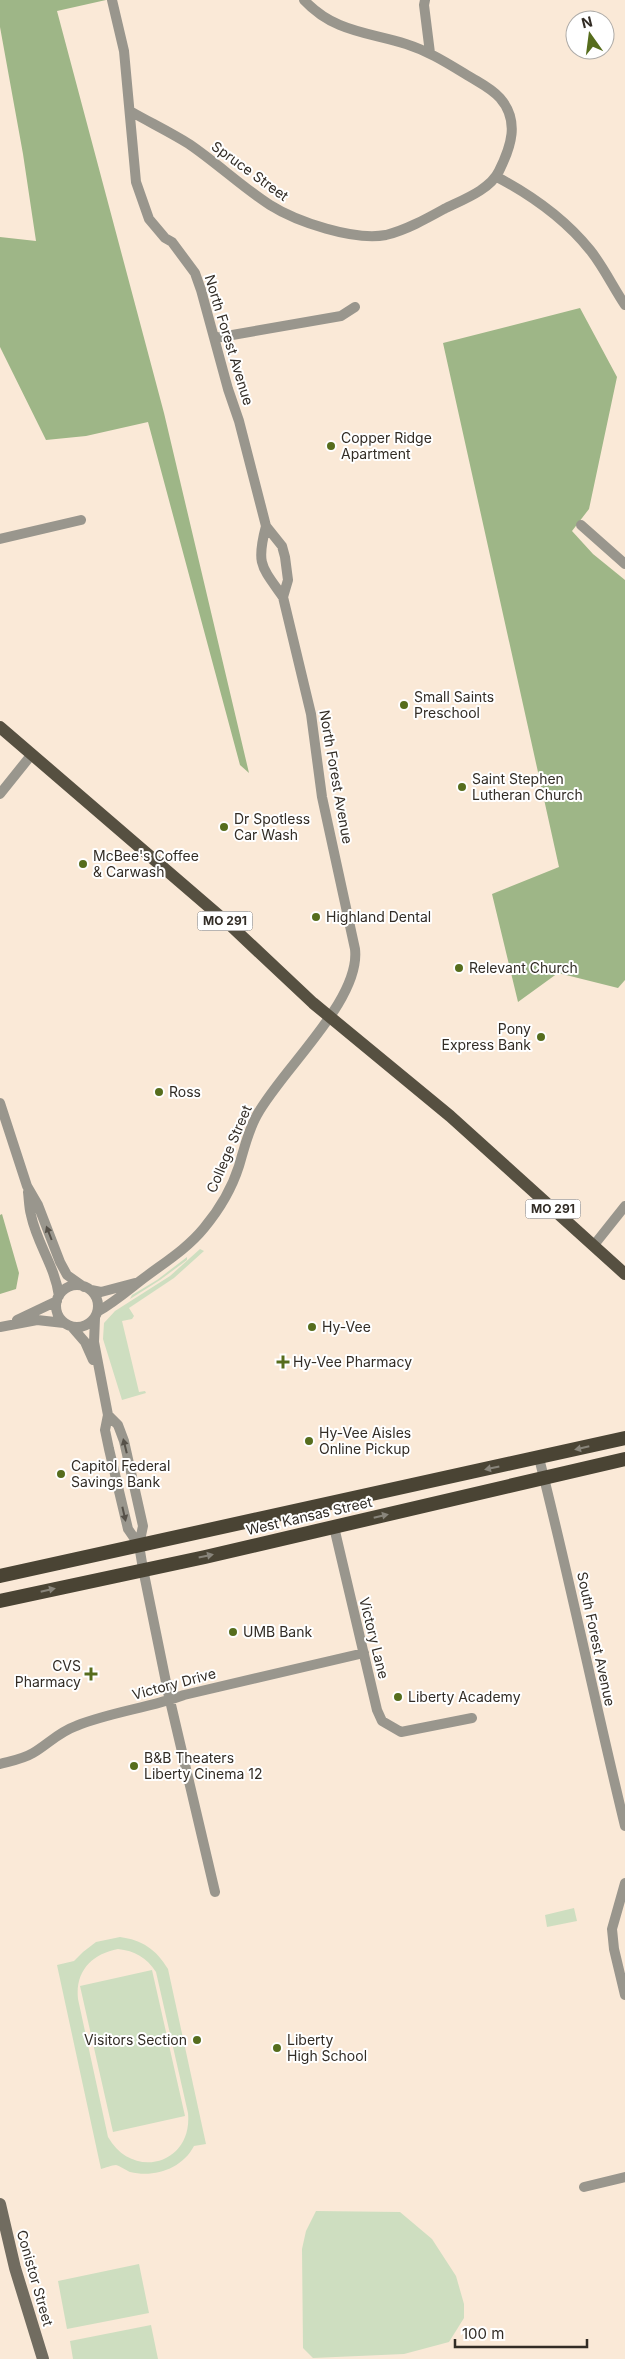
<svg xmlns="http://www.w3.org/2000/svg" width="625" height="2359" viewBox="0 0 625 2359" font-family="Inter,sans-serif">
  <style>
    .green { fill: #cedec0; fill-rule: evenodd }
    .forest { fill: #9eb687 }
    .lines { fill: none; stroke-linecap: round; stroke-linejoin: round }
    .minor { stroke: #99968d; stroke-width: 10 }
    .secondary { stroke: #716c60; stroke-width: 12 }
    .primary { stroke: #565041; stroke-width: 12 }
    .trunk { stroke: #4a4434; stroke-width: 14 }
    .oneway { fill: #565149 }
    .oneway2 { fill: #89857b }
    .poi-dot { fill: #566d1d; stroke: #fff; stroke-width: 2 }
    .labels { text-anchor: middle; stroke-width: 4; stroke-linejoin: round; paint-order: stroke }
    .shield { fill: #fff; stroke: #706b66; stroke-width: 1 }
    .shield-label { font-size: 12px; font-weight: bold; fill: #322c25 }
    .street-label { font-size: 14px; fill: #322c25; stroke: #fff }
    .poi-label { font-size: 14px; fill: #322c25; stroke: #fff; text-anchor: start }
  </style>
  <rect width="100%" height="100%" fill="#fae9d7"/>
  <!-- green -->
  <path class="green" d="M200,1249L204,1251L174,1278L129,1308L134,1316L132,1319L122,1321L139,1392L145,1391L146,1393L122,1400L103,1339L104,1323L115,1311L170,1276Z
    M187,1257V1260L160,1280L130,1299L132,1295L157,1280Z
    M574,1908L577,1921L547,1927L545,1915Z
    M120,1937C142,1940 156,1949 168,1969L206,2144L194,2146C182,2169 154,2178 130,2172C126,2170 120,2166 116,2165C112,2165 105,2168 101,2169L57,1965L74,1961L83,1952L96,1942ZM118,1949C135,1951 146,1957 156,1972L188,2113C193,2164 133,2181 108,2137L78,1999C75,1971 92,1954 118,1949Z
    M152,1970L185,2116L113,2132L80,1986Z
    M316,2211L400,2212L432,2239L456,2276L464,2304V2318L449,2342L404,2354L313,2358L303,2348L302,2249L306,2231Z
    M139,2264L149,2313L67,2329L58,2281Z
    M151,2325L158,2359H73L70,2341Z"/>
  <!-- forest -->
  <path class="forest" d="M0,0H106L57,11L164,413L249,773L240,765L148,422L86,436L46,440L0,347V237L36,241L23,154L0,27Z
    M580,308L617,377L589,509L572,531L593,554L625,580V980L618,988L558,973L518,1002L492,894L559,867L443,343Z
    M2,1214L19,1273L16,1289L0,1294V1215Z"/>
  <g class="lines">
    <!-- minor -->
    <path class="minor" d="M112,0L124,51L136,182L149,219L165,238L172,242L195,273L201,290L228,389L239,421L266,526L282,546L285,557L288,580L283,597C261,566 256,564 266,526
      M425,0L424,5L430,53
      M130,111C149,122 170,132 189,144C217,163 242,187 270,205C297,222 354,241 386,235C406,230 426,219 444,209C462,200 490,190 499,171C511,147 520,121 500,98C492,89 482,84 472,78C450,65 431,52 406,44C367,32 334,32 304,0
      M497,177C531,195 565,219 590,250C603,266 613,287 625,305
      M215,338L341,316L355,307
      M581,525L625,564
      M0,539L81,520
      M0,794L32,754
      M0,1103L27,1186L38,1205L60,1262L67,1275L84,1287
      M28,1192C29,1200 29,1208 31,1215C37,1244 55,1266 59,1296
      M594,1245L625,1206
      M56 1306a21 21 0 1 1 42 0a21 21 0 1 1-42 0Z
      M91,1290L101,1292L135,1283
      M97,1312C113,1303 126,1292 140,1281C162,1264 186,1250 204,1228C219,1210 232,1188 239,1166C244,1149 248,1131 257,1115C282,1069 361,1000 355,949L322,797L311,714L283,597
      M95,1318L94,1342L108,1415L105,1430L109,1449L128,1529L139,1545
      M17,1320L57,1301
      M0,1327L37,1320L64,1323
      M72,1327L85,1342L93,1360
      M108,1415L118,1425L124,1441L143,1526L139,1545L143,1569L168,1692L215,1892
      M539,1458C570,1580 595,1703 625,1826
      M334,1527L377,1710L382,1721L401,1732L472,1718
      M0,1764C11,1761 23,1759 33,1753C48,1744 59,1732 76,1726C111,1712 149,1708 184,1695L364,1653
      M625,1883L612,1929L614,1949L625,1995
      M584,2187L625,2177"/>
    <!-- secondary -->
    <path class="secondary" d="M0,2204L15,2268L43,2359"/>
    <!-- primary -->
    <path class="primary" d="M0,727L230,925L313,1003L450,1116L625,1274"/>
    <!-- trunk -->
    <path class="trunk" d="M0,1576L625,1438
      M0,1601L205,1557L625,1459"/>
  </g>
  <!-- one-way arrows -->
  <defs><path id="oneway-solid" d="M-6-.8H1V-3.2L6.5 0L1 3.2V.8H-6Z" transform="scale(1.25)"/></defs>
  <g class="oneway">
    <use href="#oneway-solid" transform="translate(49 1233) rotate(-111)"/>
    <use href="#oneway-solid" transform="translate(125 1446) rotate(-104)"/>
    <use href="#oneway-solid" transform="translate(124 1514) rotate(77)"/>
  </g>
  <g class="oneway2">
    <use href="#oneway-solid" transform="translate(582 1448) rotate(167)"/>
    <use href="#oneway-solid" transform="translate(492 1468) rotate(168)"/>
    <use href="#oneway-solid" transform="translate(381 1516) rotate(-13)"/>
    <use href="#oneway-solid" transform="translate(206 1556) rotate(-12)"/>
    <use href="#oneway-solid" transform="translate(48 1590) rotate(-13)"/>
  </g>
  <!-- markers -->
  <g class="poi-dot">
    <circle cx="331" cy="446" r="5"/>
    <circle cx="404" cy="705" r="5"/>
    <circle cx="462" cy="787" r="5"/>
    <circle cx="224" cy="827" r="5"/>
    <circle cx="83" cy="864" r="5"/>
    <circle cx="316" cy="917" r="5"/>
    <circle cx="459" cy="968" r="5"/>
    <circle cx="541" cy="1037" r="5"/>
    <circle cx="159" cy="1092" r="5"/>
    <circle cx="312" cy="1327" r="5"/>
    <path d="M280.5 1354.5h5v5h5v5h-5v5h-5v-5h-5v-5h5z"/>
    <circle cx="309" cy="1441" r="5"/>
    <circle cx="61" cy="1474" r="5"/>
    <circle cx="233" cy="1632" r="5"/>
    <path d="M88.5 1666.5h5v5h5v5h-5v5h-5v-5h-5v-5h5z"/>
    <circle cx="398" cy="1697" r="5"/>
    <circle cx="134" cy="1766" r="5"/>
    <circle cx="197" cy="2040" r="5"/>
    <circle cx="277" cy="2048" r="5"/>
  </g>
  <g class="labels">
    <!-- shield labels -->
    <g class="shield">
      <rect x="197.5" y="911.5" width="55" height="19" rx="4"/>
      <rect x="525.5" y="1199.5" width="55" height="19" rx="4"/>
    </g>
    <g class="shield-label">
      <text x="225" y="925">MO 291</text>
      <text x="553" y="1213">MO 291</text>
    </g>
    <!-- street labels -->
    <g class="street-label">
      <text transform="translate(250 171) rotate(36)" y="5">Spruce Street</text>
      <text transform="translate(229 340) rotate(73)" y="5">North Forest Avenue</text>
      <text transform="translate(336 777) rotate(80)" y="5">North Forest Avenue</text>
      <text transform="translate(229 1149) rotate(-67)" y="5">College Street</text>
      <text transform="translate(309 1516) rotate(-13)" y="5">West Kansas Street</text>
      <text transform="translate(374 1638) rotate(76)" y="5">Victory Lane</text>
      <text transform="translate(596 1639) rotate(78)" y="5">South Forest Avenue</text>
      <text transform="translate(174 1684) rotate(-15)" y="5">Victory Drive</text>
      <text transform="translate(35 2278) rotate(74)" y="5">Conistor Street</text>
    </g>
    <!-- poi labels -->
    <g class="poi-label">
      <text x="341" y="443">Copper Ridge<tspan x="341" dy="16">Apartment</tspan></text>
      <text x="414" y="702">Small Saints<tspan x="414" dy="16">Preschool</tspan></text>
      <text x="472" y="784">Saint Stephen<tspan x="472" dy="16">Lutheran Church</tspan></text>
      <text x="234" y="824">Dr Spotless<tspan x="234" dy="16">Car Wash</tspan></text>
      <text x="93" y="861">McBee's Coffee<tspan x="93" dy="16">&amp; Carwash</tspan></text>
      <text x="326" y="922">Highland Dental</text>
      <text x="469" y="973">Relevant Church</text>
      <text x="531" y="1034" text-anchor="end">Pony<tspan x="531" dy="16">Express Bank</tspan></text>
      <text x="169" y="1097">Ross</text>
      <text x="322" y="1332">Hy-Vee</text>
      <text x="293" y="1367">Hy-Vee Pharmacy</text>
      <text x="319" y="1438">Hy-Vee Aisles<tspan x="319" dy="16">Online Pickup</tspan></text>
      <text x="71" y="1471">Capitol Federal<tspan x="71" dy="16">Savings Bank</tspan></text>
      <text x="243" y="1637">UMB Bank</text>
      <text x="81" y="1671" text-anchor="end">CVS<tspan x="81" dy="16">Pharmacy</tspan></text>
      <text x="408" y="1702">Liberty Academy</text>
      <text x="144" y="1763">B&amp;B Theaters<tspan x="144" dy="16">Liberty Cinema 12</tspan></text>
      <text x="187" y="2045" text-anchor="end">Visitors Section</text>
      <text x="287" y="2045">Liberty<tspan x="287" dy="16">High School</tspan></text>
    </g>
  </g>
  <!-- north arrow -->
  <g transform="translate(590 35) rotate(346)"><circle r="24" fill="#ffffff" stroke="#adaba8"/>
  <path d="M0-4L9 19L0 12L-9 19Z" fill="#566d1d"/>
  <text y="-8" font-size="14" font-weight="bold" text-anchor="middle" fill="#322c25">N</text>
  </g>
  <!-- scale -->
  <path d="M455 2339v8h132v-8" fill="none" stroke="#322c25" stroke-width="2.5"/>
  <text x="462" y="2339" font-size="15" fill="#322c25" stroke="#ffffff" stroke-width="4" paint-order="stroke">100 m</text>
</svg>
